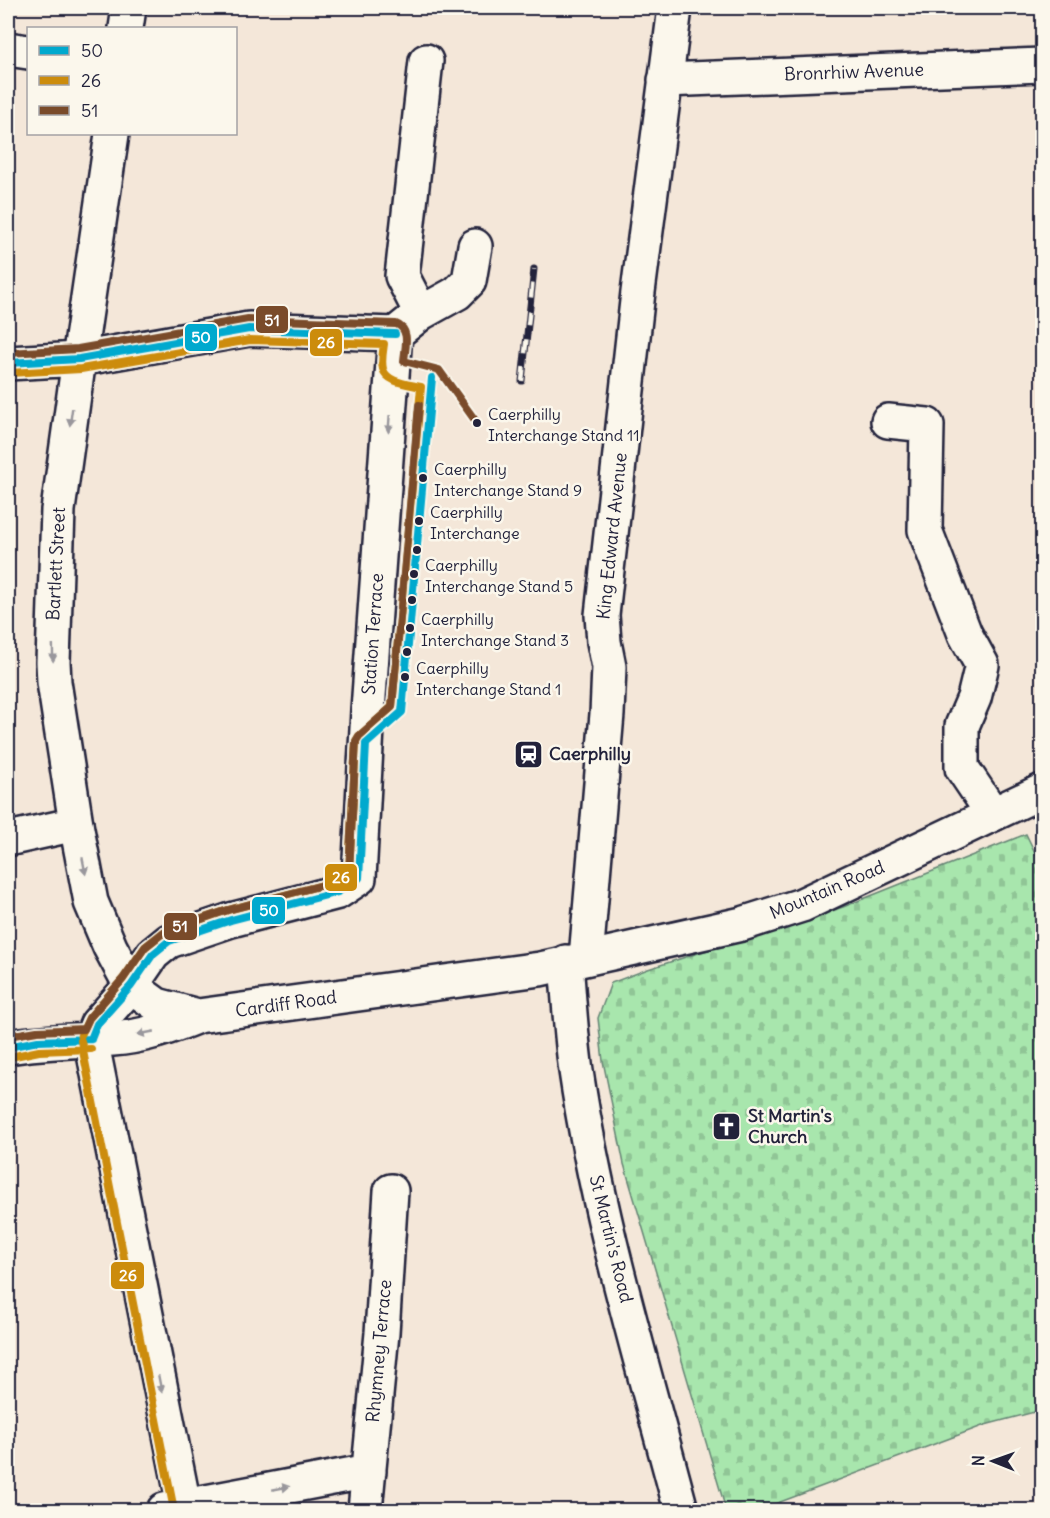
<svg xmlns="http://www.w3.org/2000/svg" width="1050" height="1518" viewBox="0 0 1050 1518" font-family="Delius,sans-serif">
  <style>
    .cemetery { fill: url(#cemetery-stones); stroke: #658474; stroke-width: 1.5 }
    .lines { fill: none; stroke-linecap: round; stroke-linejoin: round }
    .street-casing { stroke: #22223b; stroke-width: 38 }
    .secondary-casing { stroke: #22223b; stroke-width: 38 }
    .street { stroke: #fbf7ec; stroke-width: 33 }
    .secondary { stroke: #fbf7ec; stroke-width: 33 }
    .rail-casing { stroke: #22223b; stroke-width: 7 }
    .rail { stroke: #fbf7ec; stroke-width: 4.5; stroke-dasharray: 14; stroke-linecap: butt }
    .bus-1-casing { stroke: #fbf7ec; stroke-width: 12 }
    .bus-2-casing { stroke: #fbf7ec; stroke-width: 12 }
    .bus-3-casing { stroke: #fbf7ec; stroke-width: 12 }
    .bus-1 { stroke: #00a9ce; stroke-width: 8 }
    .bus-2 { stroke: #cc8c0c; stroke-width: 8 }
    .bus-3 { stroke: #7a4b2a; stroke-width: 8 }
    .oneway { fill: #99979c }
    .bus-dot { fill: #22223b; stroke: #fbf7ec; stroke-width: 2 }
    .labels { text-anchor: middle; stroke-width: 5; stroke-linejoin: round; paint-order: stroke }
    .bus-label { font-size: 16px; fill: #22223b; stroke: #fbf7ec; text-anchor: start }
    .street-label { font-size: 18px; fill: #22223b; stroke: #fbf7ec }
    .poi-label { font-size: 18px; font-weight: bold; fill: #22223b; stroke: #fbf7ec; text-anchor: start }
    .line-badge { stroke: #fbf7ec; stroke-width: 2 }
    .badge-label { font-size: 16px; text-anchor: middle; font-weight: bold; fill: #fff }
  </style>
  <defs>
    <pattern id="cemetery-stones" width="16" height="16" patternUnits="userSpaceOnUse" patternTransform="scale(1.5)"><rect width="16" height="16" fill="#a8e6ad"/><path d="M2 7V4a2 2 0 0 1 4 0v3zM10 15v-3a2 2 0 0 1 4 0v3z" fill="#90c596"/></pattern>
  </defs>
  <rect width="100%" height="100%" fill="#f4e7d9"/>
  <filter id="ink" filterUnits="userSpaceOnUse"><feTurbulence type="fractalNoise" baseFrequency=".0167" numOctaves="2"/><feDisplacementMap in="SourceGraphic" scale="12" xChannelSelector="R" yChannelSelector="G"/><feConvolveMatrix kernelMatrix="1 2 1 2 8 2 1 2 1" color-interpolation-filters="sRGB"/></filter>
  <g filter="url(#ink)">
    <!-- cemetery -->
    <path class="cemetery" d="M1026,834L1042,867V1410L985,1425L759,1510H726L624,1164L603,1061L598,1018L611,983L648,969L843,907Z"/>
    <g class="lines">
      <defs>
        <path id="street" d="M126,28L129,8
          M8,49L28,52
          M665,80L1042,65
          M112,134L79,359L249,329L395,334
          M421,313L402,276L426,61
          M888,421L927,425L925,530L965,634L982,665L974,698L962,726V768L993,814
          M8,839L76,824
          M586,958L607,714L609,667L604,642L602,615L638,292L675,8
          M566,962C569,999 571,1036 576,1071C598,1220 643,1365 681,1510
          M131,986L153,954L169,941L231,920L338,892L359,878L368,710L395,334L421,313L457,293L469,281L475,246
          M91,1039L185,1510
          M164,1510L369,1471
          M365,1510L382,1333L391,1191"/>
        <path id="secondary" d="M8,363L79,359L58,510L53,662L54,682L76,824L91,902L110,947L131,986L157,1005L198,1016
          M91,1039L97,1024L131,986
          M8,1047C43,1041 78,1041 113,1039C143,1037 171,1027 198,1016L540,969L742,924L802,905L1042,791"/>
      </defs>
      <!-- street casing -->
      <use href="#street" class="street-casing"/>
      <!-- secondary casing -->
      <use href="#secondary" class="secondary-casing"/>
      <!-- street -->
      <use href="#street" class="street"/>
      <!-- secondary -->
      <use href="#secondary" class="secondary"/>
      <defs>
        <path id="rail" d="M522,381L534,269"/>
      </defs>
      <!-- rail casing -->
      <use href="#rail" class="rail-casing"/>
      <!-- rail -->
      <use href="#rail" class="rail"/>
      <defs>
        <path id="bus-1" d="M8,363L79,359L249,329L395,334
          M366,744L402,712L432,378
          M91,1039L97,1024L131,986L153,954L169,941L231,920L338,892L359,878L366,744
          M8,1047L38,1041L91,1039"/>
        <path id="bus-2" d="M9,373L81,369L250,340L384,344C383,351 381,361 383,369C387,383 409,384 421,387L392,707L359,736L356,741L349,872L334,882L228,910L164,932L145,947L123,979L89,1018L81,1035
          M81,1041L174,1510
          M10,1057L39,1051L91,1049"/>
        <path id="bus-3" d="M8,353L78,349L248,319L396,324C411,329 405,348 404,361L439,370L477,423
          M8,1036L37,1031L84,1029L89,1018L123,979L145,947L164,932L228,910L334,882L349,872L356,741L359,736L392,707L419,405"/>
      </defs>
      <!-- bus-1 casing -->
      <use href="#bus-1" class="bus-1-casing"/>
      <!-- bus-2 casing -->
      <use href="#bus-2" class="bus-2-casing"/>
      <!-- bus-3 casing -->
      <use href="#bus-3" class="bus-3-casing"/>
      <!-- bus-1 -->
      <use href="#bus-1" class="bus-1"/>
      <!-- bus-2 -->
      <use href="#bus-2" class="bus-2"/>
      <!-- bus-3 -->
      <use href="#bus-3" class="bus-3"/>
    </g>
    <!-- one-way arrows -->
    <defs><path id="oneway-solid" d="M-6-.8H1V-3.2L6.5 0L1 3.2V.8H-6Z" transform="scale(1.5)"/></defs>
    <g class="oneway">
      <use href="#oneway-solid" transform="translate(71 417) rotate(98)"/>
      <use href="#oneway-solid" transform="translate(389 424) rotate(94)"/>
      <use href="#oneway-solid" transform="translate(53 653) rotate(89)"/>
      <use href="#oneway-solid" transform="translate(84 866) rotate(79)"/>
      <use href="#oneway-solid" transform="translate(146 1033) rotate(169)"/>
      <use href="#oneway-solid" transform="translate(160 1384) rotate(79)"/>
      <use href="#oneway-solid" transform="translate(281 1488) rotate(-11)"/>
    </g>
  </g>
  <!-- icons -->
  <defs>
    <symbol id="station-square" viewBox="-11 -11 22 22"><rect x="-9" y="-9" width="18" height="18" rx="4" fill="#22223b" stroke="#fbf7ec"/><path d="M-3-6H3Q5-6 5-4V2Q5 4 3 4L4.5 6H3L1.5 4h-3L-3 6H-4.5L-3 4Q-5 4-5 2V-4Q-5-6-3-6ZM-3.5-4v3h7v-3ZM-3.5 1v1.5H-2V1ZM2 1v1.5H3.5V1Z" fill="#fff"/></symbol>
    <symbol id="church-square" viewBox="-11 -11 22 22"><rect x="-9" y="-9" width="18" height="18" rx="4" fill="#22223b" stroke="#fbf7ec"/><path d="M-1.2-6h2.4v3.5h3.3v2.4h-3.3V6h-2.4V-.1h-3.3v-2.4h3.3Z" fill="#fff"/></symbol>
  </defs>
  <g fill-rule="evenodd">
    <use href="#station-square" x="512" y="738" width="33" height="33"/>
    <use href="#church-square" x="710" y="1110" width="33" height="33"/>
  </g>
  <!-- markers -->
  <g class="bus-dot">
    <circle cx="477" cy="423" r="5"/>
    <circle cx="423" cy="478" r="5"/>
    <circle cx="419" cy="521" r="5"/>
    <circle cx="417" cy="550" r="5"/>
    <circle cx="414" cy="574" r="5"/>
    <circle cx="412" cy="600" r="5"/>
    <circle cx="410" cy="628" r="5"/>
    <circle cx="407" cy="652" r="5"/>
    <circle cx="405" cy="677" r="5"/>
  </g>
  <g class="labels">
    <!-- bus labels -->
    <g class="bus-label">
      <text x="488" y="420">Caerphilly<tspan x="488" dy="21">Interchange Stand 11</tspan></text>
      <text x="434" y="475">Caerphilly<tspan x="434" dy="21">Interchange Stand 9</tspan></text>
      <text x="430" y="518">Caerphilly<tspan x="430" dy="21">Interchange</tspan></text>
      <text x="425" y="571">Caerphilly<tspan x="425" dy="21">Interchange Stand 5</tspan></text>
      <text x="421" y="625">Caerphilly<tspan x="421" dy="21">Interchange Stand 3</tspan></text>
      <text x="416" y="674">Caerphilly<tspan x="416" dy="21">Interchange Stand 1</tspan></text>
    </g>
    <!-- street labels -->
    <g class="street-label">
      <text transform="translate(854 72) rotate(-2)" y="6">Bronrhiw Avenue</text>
      <text transform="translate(612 536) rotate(-84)" y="6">King Edward Avenue</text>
      <text transform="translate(56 564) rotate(-87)" y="6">Bartlett Street</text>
      <text transform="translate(373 634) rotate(-86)" y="6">Station Terrace</text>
      <text transform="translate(827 890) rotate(-23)" y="6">Mountain Road</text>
      <text transform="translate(286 1004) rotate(-8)" y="6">Cardiff Road</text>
      <text transform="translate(611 1239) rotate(76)" y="6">St Martin's Road</text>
      <text transform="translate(379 1351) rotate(-85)" y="6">Rhymney Terrace</text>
    </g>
    <!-- poi labels -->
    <g class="poi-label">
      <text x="549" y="760">Caerphilly</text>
      <text x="748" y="1122">St Martin's<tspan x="748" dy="21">Church</tspan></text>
    </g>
  </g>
  <g class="line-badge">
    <rect x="255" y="305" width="34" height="29" rx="6" fill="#7a4b2a"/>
    <rect x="184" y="323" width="34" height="29" rx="6" fill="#00a9ce"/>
    <rect x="309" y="328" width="34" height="29" rx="6" fill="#cc8c0c"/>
    <rect x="324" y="863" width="34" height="29" rx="6" fill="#cc8c0c"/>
    <rect x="251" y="896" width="35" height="29" rx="6" fill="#00a9ce"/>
    <rect x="163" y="912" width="35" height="29" rx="6" fill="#7a4b2a"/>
    <rect x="110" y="1261" width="35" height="29" rx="6" fill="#cc8c0c"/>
  </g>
  <g class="badge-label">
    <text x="272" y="326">51</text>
    <text x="201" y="343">50</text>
    <text x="326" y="348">26</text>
    <text x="341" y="883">26</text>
    <text x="269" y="916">50</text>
    <text x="180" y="932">51</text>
    <text x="128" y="1281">26</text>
  </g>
  <!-- margin -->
  <rect width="1050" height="1518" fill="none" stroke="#fbf7ec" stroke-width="30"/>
  <rect x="15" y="15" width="1020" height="1488" fill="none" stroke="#22223b" stroke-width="2" filter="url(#ink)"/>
  <!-- legend -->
  <rect x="27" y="27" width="210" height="108" fill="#fbf7ec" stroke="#a4a2a5" stroke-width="1.5"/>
  <rect x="39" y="46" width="30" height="9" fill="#00a9ce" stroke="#a4a2a5" stroke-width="1.5"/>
  <text x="81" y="57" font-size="18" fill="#22223b">50</text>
  <rect x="39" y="76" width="30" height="9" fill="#cc8c0c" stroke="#a4a2a5" stroke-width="1.5"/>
  <text x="81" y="87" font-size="18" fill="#22223b">26</text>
  <rect x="39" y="106" width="30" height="9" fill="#7a4b2a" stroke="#a4a2a5" stroke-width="1.5"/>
  <text x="81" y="117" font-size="18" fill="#22223b">51</text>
  <!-- north arrow -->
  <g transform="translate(993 1461) rotate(271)" stroke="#fbf7ec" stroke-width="4.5" paint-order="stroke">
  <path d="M0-4.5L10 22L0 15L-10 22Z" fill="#22223b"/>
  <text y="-9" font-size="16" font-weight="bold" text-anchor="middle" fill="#22223b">N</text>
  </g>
</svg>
